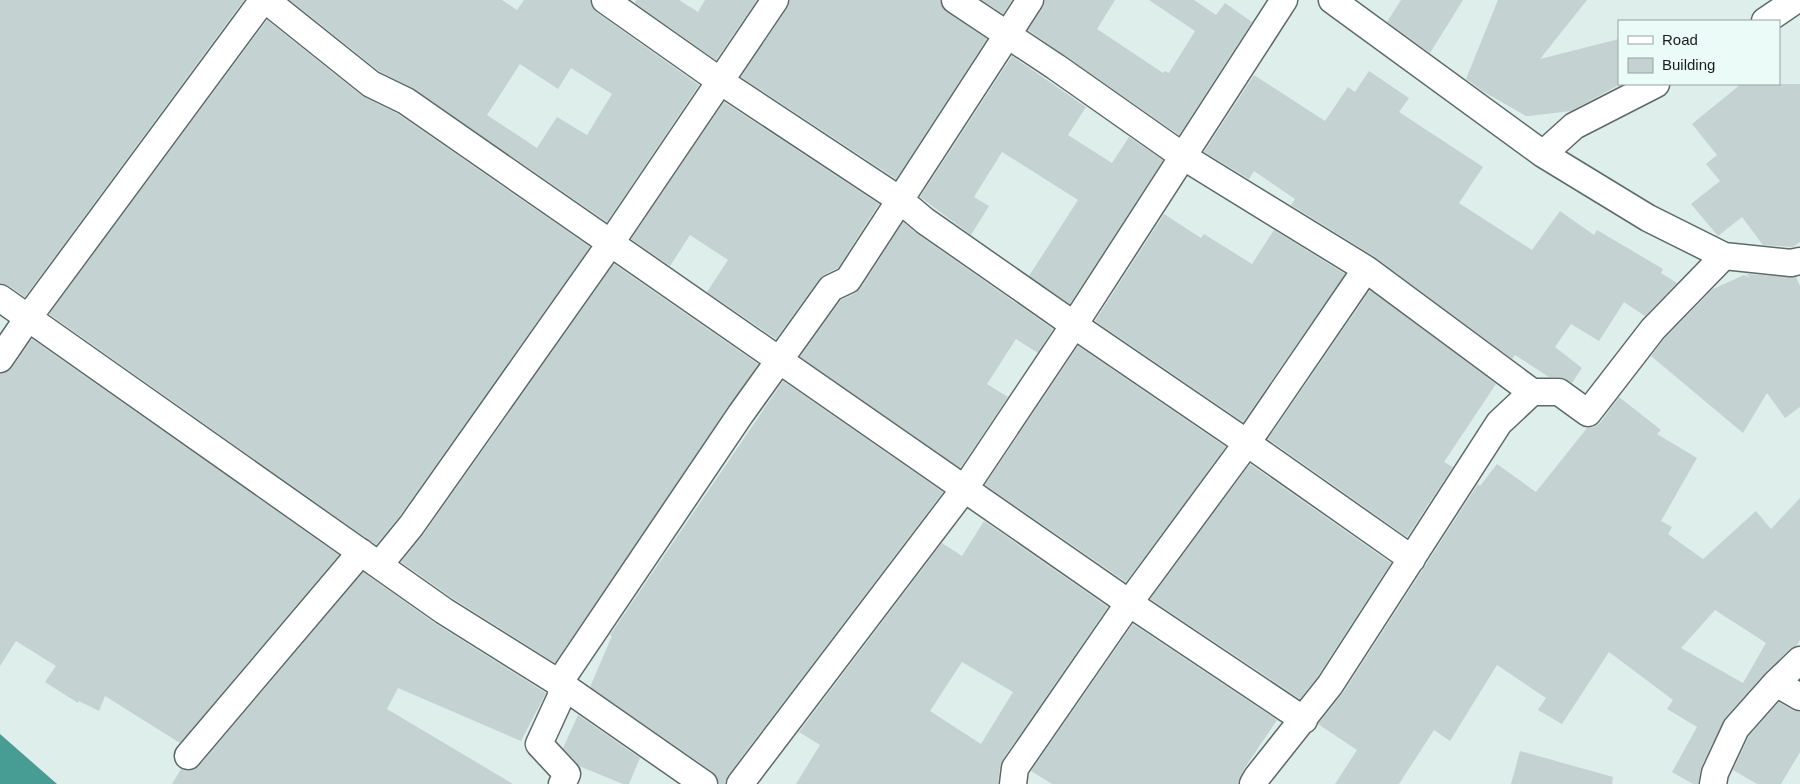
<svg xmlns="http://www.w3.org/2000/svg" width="1800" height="784" viewBox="0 0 1800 784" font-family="Helvetica,sans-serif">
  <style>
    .water { fill: #479c93 }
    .building { fill: #c4d3d1; fill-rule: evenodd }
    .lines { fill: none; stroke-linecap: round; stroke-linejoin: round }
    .minor-casing { stroke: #5c6a68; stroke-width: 29 }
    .minor { stroke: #fff; stroke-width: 26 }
  </style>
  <rect width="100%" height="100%" fill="#deeeeb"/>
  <!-- water -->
  <path class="water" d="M0,734L57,784H0Z"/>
  <!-- building -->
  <path class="building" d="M0,0H244L25,297L9,286L0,283Z
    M290,0H502L517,10L524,0H590L592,7L596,12L699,85L607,222L414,89L379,71ZM520,64L558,89L571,68L612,94L587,135L557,117L537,148L487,115Z
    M636,0H679L698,12L705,0H757L716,60L635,3Z
    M790,0H940L942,7L947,12L987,39L896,179L741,77L787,8Z
    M982,0H1012L1003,14Z
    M1045,0H1115L1097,29L1163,73L1165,71L1169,73L1195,31L1149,0H1194L1216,15L1225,3L1252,22L1179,135L1028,30L1043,8Z
    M1401,0H1463L1430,53L1387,22Z
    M1498,0H1587L1540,59L1619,39V85L1571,111L1529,116H1526L1484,92L1466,79Z
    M267,20L362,96L398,114L590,247L399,517L376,545L49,314Z
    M1012,56L1086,107L1068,135L1112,163L1129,137L1163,160L1070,304L1029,276L1078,200L1002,152L974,197L989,206L971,235L920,197Z
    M1369,71L1409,98L1399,112L1483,167L1459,203L1532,250L1560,211L1594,235L1597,230L1663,269L1661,273L1677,283L1645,316L1624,302L1599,341L1571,324L1555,347L1582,368L1572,383L1560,377H1549L1515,355L1512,359L1375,257L1291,205L1295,199L1254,171L1249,179L1204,152L1254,75L1325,121L1348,87L1355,92Z
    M1741,84H1800V242L1793,247L1763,245L1742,217L1718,236L1691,204L1720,181L1706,164L1717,155L1692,124Z
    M724,102L879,204L838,268L825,274L819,279L776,339L707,292L728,260L690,235L670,266L631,239Z
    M1164,214L1201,238L1204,234L1252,264L1274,230L1345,274L1243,422L1095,321Z
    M903,222L916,233L1053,329L1038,353L1016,339L987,384L1008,397L960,468L800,357L841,300L854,294L861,288Z
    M614,264L758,364L555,663L452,598L401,562L423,535Z
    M1746,274L1796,277L1800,286V407L1785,418L1767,393L1743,433L1651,356L1664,339L1713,289L1744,275L1750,278Z
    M1370,290L1496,384L1444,462L1453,467L1407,537L1268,439Z
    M32,339L339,555L180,743L105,696L99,711L79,701L78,703L45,682L56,666L16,641L0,666V374L7,372L12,368Z
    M1078,346L1226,447L1126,582L985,485Z
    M783,381L943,492L728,775L725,784H719L717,777L713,772L590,687L612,636L610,635Z
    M1619,397L1661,430L1657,434L1697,458L1661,521L1672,527L1668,534L1703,559L1756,511L1771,529L1800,498V640L1797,645L1790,649L1765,673L1725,718L1701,767L1698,784H1693L1672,772L1697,727L1667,709L1673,700L1609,652L1562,724L1538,710L1546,698L1497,665L1450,741L1434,730L1399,784H1335L1357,750L1318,724L1343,693L1478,484L1480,486L1497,464L1536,492L1587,428L1594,427L1600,423ZM1715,610L1766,643L1743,683L1681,648Z
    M1250,464L1391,563L1318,676L1300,699L1150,599Z
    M984,521L1108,607L1003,759L1000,766L998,784H796L820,745L799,732L942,543L962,556ZM962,662L1013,692L981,744L930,711Z
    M363,572L436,624L546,693L521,741L398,688L387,709L513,784H172L181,769L186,771L193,770L199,766Z
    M1133,624L1277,720L1244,769L1238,784H1052L1031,771Z
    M1779,702L1792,710L1800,712V752L1781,784H1757L1733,770L1749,736Z
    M578,715L640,758L629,784H623L579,766L563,748Z
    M1520,751L1613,777L1612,784H1511Z"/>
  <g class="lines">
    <defs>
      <path id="minor" d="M266,0L371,84L406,101L1129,603L1304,720
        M605,0L720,81L900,200L925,221L1074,325L1247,443L1412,559
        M955,0L1056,67L1184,157L1366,269L1532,392
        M1332,0L1543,154L1648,218L1724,256L1791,263L1800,261
        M1765,21L1796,0
        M1543,154L1574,126L1656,84
        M0,298L444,611L559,683L704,784
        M0,359L28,318L263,0
        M380,564L411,526L610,244L775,0
        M1776,683L1800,697
        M188,756L361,552
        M562,784L567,774L539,744L562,694L559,683L740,415L831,288L848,280L1030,0
        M740,784L965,488L1074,325L1284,0
        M1013,784L1015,768L1129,603L1247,443L1366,269
        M1253,784L1257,777L1330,685L1499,423L1532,392H1559L1588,413L1653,329L1724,256
        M1713,784L1715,773L1736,728L1776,683L1800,660"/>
    </defs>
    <!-- minor casing -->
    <use href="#minor" class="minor-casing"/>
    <!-- minor -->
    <use href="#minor" class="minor"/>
  </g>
  <!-- legend -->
  <rect x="1618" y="20" width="162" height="65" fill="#ebfbf8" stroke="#97a3a0"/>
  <rect x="1628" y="36" width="25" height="8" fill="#ffffff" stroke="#97a3a0"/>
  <text x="1662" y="45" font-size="15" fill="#181e1d">Road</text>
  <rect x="1628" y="58" width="25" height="15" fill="#c4d3d1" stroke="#97a3a0"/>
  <text x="1662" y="70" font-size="15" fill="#181e1d">Building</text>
</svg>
